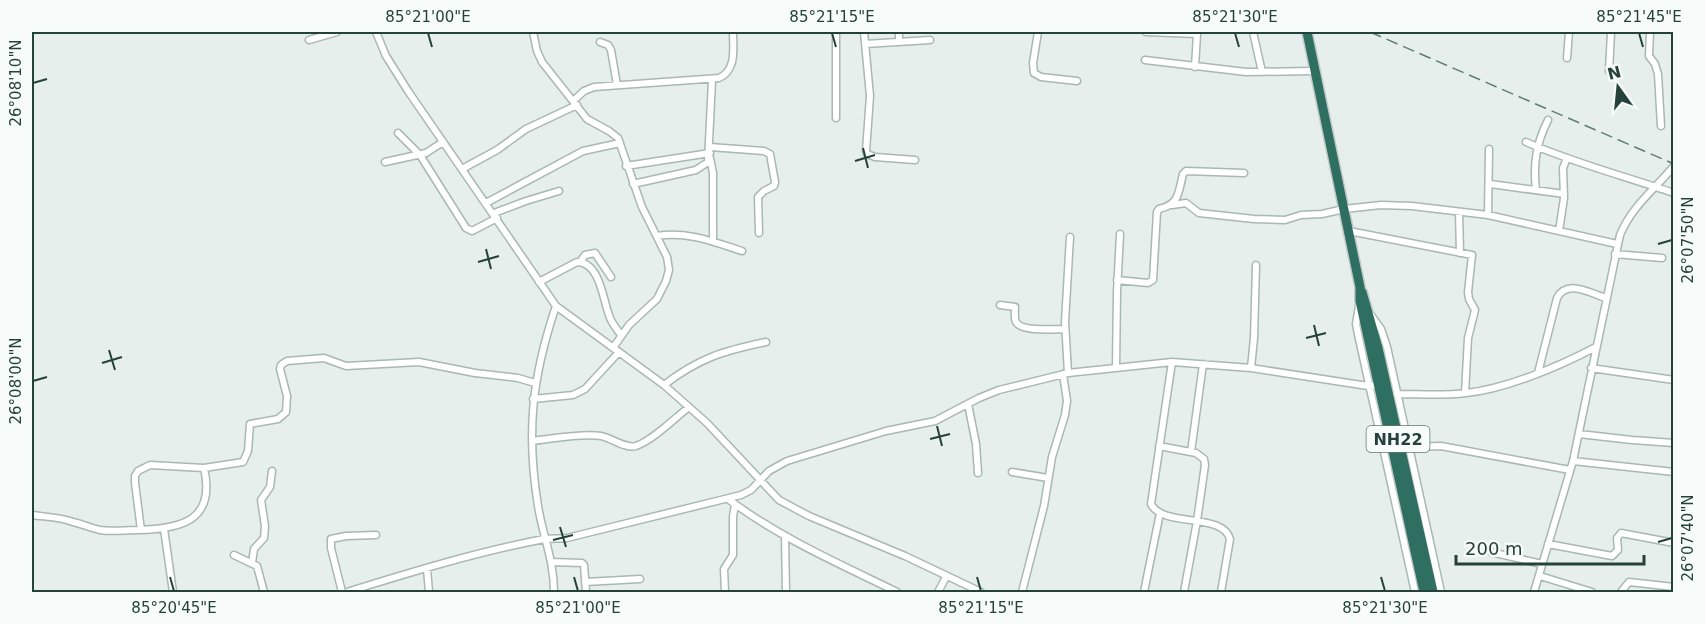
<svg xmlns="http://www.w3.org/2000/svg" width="1705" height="624" viewBox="0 0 1705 624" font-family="'DejaVu Sans',sans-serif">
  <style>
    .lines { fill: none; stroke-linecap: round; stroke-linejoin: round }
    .minor-casing { stroke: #a8b8b2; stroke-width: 9 }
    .highway-casing { stroke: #c2cac8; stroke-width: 12 }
    .minor { stroke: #fff; stroke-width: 6 }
    .highway { stroke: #2f6f62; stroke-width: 9 }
    .rail { stroke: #5f7d75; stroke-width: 1.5; stroke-dasharray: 12 6; stroke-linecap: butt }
    .ticks { fill: none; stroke: #24423a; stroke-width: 2 }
    .labels { text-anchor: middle; stroke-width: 4.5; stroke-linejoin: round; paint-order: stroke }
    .shield { fill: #f7fbf9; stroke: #637a73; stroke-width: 1.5 }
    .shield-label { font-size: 16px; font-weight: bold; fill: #24423a }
    .neatline { fill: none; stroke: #24423a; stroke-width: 2 }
    .ticks-label { font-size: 15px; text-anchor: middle; fill: #24423a }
  </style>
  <rect width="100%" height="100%" fill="#e6efeb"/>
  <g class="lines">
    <defs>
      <path id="minor" d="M376,32L386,56L408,91L556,306L664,385L707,423L779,500L809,516L905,556L981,592
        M533,32L537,51L542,62L587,119L609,131L618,138L642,207L667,257L669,270L666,281L657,299L629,325L613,348
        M836,32V118
        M864,32L870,96L866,151L867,154L875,157L915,160
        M899,32V42
        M1038,32L1033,63L1034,73L1041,77L1077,81
        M1146,32L1197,34V32
        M1253,32L1262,72
        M1650,32L1649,56L1655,64L1658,74L1661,126
        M309,40L337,32
        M600,42L608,45L611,50L617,85
        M865,44L930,40
        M1567,58L1569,32
        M1145,60L1246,72L1315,71
        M1195,67L1197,34
        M1609,71L1611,32
        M573,101L584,91L594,87L719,78C737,70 733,48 733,32
        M398,133L420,155L466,228L472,231L497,218
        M1526,142C1574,163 1624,176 1674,193
        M710,147L764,151L770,154L775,182L774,186L764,191L758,197L759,233
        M710,158L713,173V241
        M385,162L426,153L443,142
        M626,166L710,153
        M462,169L497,150L526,129L577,105
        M633,184L696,170L708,162L712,80
        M1490,184L1564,194
        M1536,190C1533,164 1536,144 1548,120
        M486,203L583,151L620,143
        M1172,205L1186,203L1199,213L1254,219L1285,220L1301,215L1322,214L1344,209L1381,205L1412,206L1488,215L1617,244
        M1459,212L1460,253
        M494,213L526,201L559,191
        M1488,215L1489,149
        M1349,231L1472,255L1468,292L1469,299L1475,310L1468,338L1465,393
        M1559,231L1564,198L1563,168L1567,158
        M657,236C687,231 714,242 742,251
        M1615,254L1662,258
        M580,262L585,255L595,253L611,277
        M1117,280L1148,283L1153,280L1157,212L1159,209C1180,204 1178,193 1183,174L1186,171L1244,173
        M539,282L577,262C600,262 603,300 609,315C611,323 617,329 621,335
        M1000,305L1015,307C1015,311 1014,318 1016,322C1021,332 1055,329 1065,329
        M1359,306L1356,324L1359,339L1415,592
        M1371,315L1381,329L1387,347L1441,592
        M1172,362L1151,504C1163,528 1223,512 1230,539L1221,592
        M1116,368L1117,292L1120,234
        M1251,368L1254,338L1256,265
        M1591,368L1674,380
        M1068,373L1065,322L1070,237
        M1538,373L1557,298C1567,279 1590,293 1606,298
        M664,385C699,358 723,351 766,342
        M1397,394C1420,394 1443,396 1466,393C1506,389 1560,366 1596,347
        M533,399L573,395L585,389L619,352
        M968,404L976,444L978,473
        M1579,434L1632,440L1674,443
        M532,441C552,439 581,433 601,436C612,438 625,449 636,446C653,440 675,418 689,407
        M1159,446L1196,453L1204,459L1205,465L1197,521L1184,592
        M1408,447L1441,446L1570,470
        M1191,452L1203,364
        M1573,461L1674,472
        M1012,472L1048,478
        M728,499C780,538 840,564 897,592
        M32,515C46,517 60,517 73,522C82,524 91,528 100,530C112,532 125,530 138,530C181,529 216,521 204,468
        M164,529L173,592
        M141,530L135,483V476L138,471L150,465L204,468L243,462L248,451L250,424L278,419L286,412L287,396L280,369L281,365L287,361L324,358L346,366L419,362L475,373L518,378L535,383
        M785,536L786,592
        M1548,544L1612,556L1618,550L1617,538L1621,533L1674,543
        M1491,552L1542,564
        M234,555L257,566L264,592
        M552,562L582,563L584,565L586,592
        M252,563L254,549L264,538L265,526L261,500L270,487L272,471
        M427,569L429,592
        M1540,576L1592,592
        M585,582L640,579
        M342,592L331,548V539L346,536L376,535
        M347,592C411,572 477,552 544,539C551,538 559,539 567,538L741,495L751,490L769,471L787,461L886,431L935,421L979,398L999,390L1068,373L1172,362L1251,368L1368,386L1381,385
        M554,592C554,560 543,537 538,506C526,432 532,377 556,306
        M725,592L724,569L733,555V517L735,504
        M938,592L946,577
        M1022,592L1044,506L1052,457L1065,415L1067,401L1063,374
        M1144,592L1160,513
        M1534,592L1573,461L1620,235C1632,206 1654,190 1674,166
        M1621,592L1629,582L1674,587"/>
      <path id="highway" d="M1307,32L1360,287V301L1424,592
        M1362,292L1378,348L1433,592"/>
    </defs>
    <!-- minor casing -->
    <use href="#minor" class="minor-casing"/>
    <!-- highway casing -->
    <use href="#highway" class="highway-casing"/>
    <!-- minor -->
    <use href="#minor" class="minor"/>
    <!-- highway -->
    <use href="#highway" class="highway"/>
    <!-- rail -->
    <path class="rail" d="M1370,32L1674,164"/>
  </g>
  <!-- ticks -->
  <path class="ticks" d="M428,33L432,47M832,33L836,47M1235,33L1239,47M1639,33L1643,47M33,83L47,79M863,148L868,168M855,161L875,155M1658,244L1672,240M486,249L491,269M478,262L499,256M1314,325L1319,346M1306,338L1326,333M109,350L115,370M102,363L122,357M33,381L47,377M937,426L942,446M930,439L950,434M560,527L566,547M553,540L573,535M1658,542L1672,538M170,577L174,591M574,577L578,591M977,577L981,591M1381,577L1385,591"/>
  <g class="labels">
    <!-- shield labels -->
    <rect class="shield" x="1366.5" y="426" width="63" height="26" rx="4.5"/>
    <g class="shield-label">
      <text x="1398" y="445">NH22</text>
    </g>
  </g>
  <!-- border -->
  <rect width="1705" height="624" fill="none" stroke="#f7fbf9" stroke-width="66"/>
  <!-- north arrow -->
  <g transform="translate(1618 87) rotate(345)" stroke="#f7fbf9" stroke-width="4.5" paint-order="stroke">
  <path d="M0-4.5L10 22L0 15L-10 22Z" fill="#24423a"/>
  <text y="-9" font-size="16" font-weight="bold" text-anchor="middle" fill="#24423a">N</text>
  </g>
  <!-- scale -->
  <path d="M1456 555v9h188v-9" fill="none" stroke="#24423a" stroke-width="3"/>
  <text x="1465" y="555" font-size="18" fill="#24423a" stroke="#f7fbf9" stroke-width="4.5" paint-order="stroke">200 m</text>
  <rect x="33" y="33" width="1639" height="558" class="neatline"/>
  <g class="ticks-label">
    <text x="428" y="22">85°21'00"E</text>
    <text x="832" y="22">85°21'15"E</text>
    <text x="1235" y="22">85°21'30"E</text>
    <text x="1639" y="22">85°21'45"E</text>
    <text transform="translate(16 83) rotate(-90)" y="5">26°08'10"N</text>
    <text transform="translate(1688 240) rotate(-90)" y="5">26°07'50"N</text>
    <text transform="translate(16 381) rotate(-90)" y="5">26°08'00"N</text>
    <text transform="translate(1688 538) rotate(-90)" y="5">26°07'40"N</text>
    <text x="174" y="613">85°20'45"E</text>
    <text x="578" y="613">85°21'00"E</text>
    <text x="981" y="613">85°21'15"E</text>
    <text x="1385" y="613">85°21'30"E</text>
  </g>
</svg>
